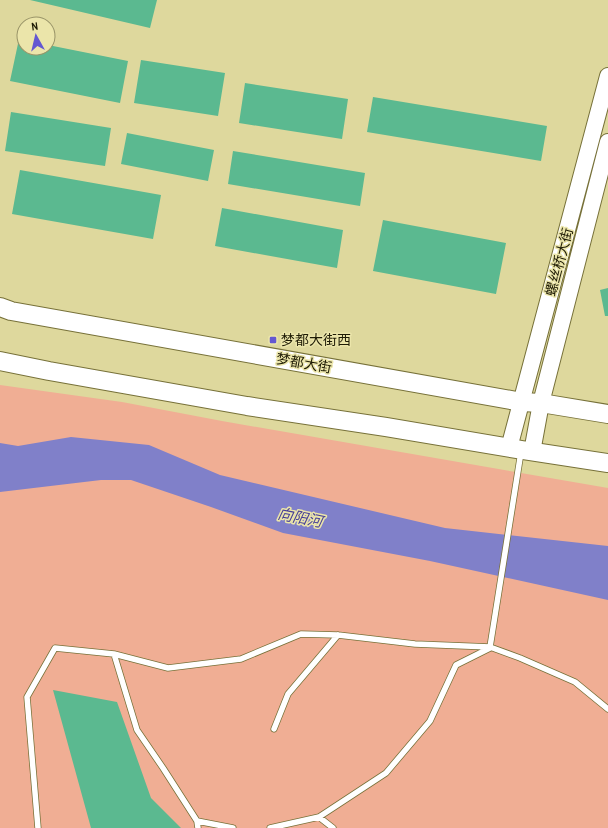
<svg xmlns="http://www.w3.org/2000/svg" width="608" height="828" viewBox="0 0 608 828" font-family="'Archivo Narrow','Noto Sans SC',sans-serif">
  <style>
    .green { fill: #f0ae94 }
    .water { fill: #8080c9 }
    .building { fill: #5bb990 }
    .lines { fill: none; stroke-linecap: round; stroke-linejoin: round }
    .lane-casing { stroke: #777139; stroke-width: 7 }
    .secondary-casing { stroke: #777139; stroke-width: 18 }
    .primary-casing { stroke: #777139; stroke-width: 20 }
    .lane { stroke: #fff; stroke-width: 5.5 }
    .secondary { stroke: #fff; stroke-width: 16 }
    .primary { stroke: #fff; stroke-width: 18 }
    .poi-dot { fill: #6458d1; stroke: #ebe5aa; stroke-width: 1.5 }
    .labels { text-anchor: middle; stroke-width: 3; stroke-linejoin: round; paint-order: stroke }
    .street-label { font-size: 14px; fill: #1e1b05; stroke: #ebe5aa }
    .poi-label { font-size: 14px; fill: #1e1b05; stroke: #ebe5aa; text-anchor: start }
    .water-label { font-size: 15px; font-style: italic; fill: #474098; stroke: #ebe5aa }
  </style>
  <rect width="100%" height="100%" fill="#ded89d"/>
  <!-- green -->
  <path class="green" d="M0,385L122,402L222,421L608,488V828H0Z"/>
  <!-- water -->
  <path class="water" d="M71,437L149,445L220,475L445,528L608,546V600L430,561L283,533L211,507L131,480H101L0,492V443L18,446Z"/>
  <!-- building -->
  <path class="building" d="M30,0H157L150,28Z
    M19,39L24,40V48H48V45L128,61L120,103L10,81Z
    M141,60L225,73L218,116L134,103Z
    M245,83L348,99L342,139L239,123Z
    M373,97L547,126L541,161L367,132Z
    M11,112L111,128L105,166L5,151Z
    M127,133L214,150L208,181L121,164Z
    M233,151L365,173L360,206L228,184Z
    M20,170L161,195L153,239L12,214Z
    M222,208L343,230L337,268L215,246Z
    M383,220L506,243L496,294L373,271Z
    M608,288V316H605L600,290Z
    M53,690L117,702L151,798L181,828H91Z"/>
  <g class="lines">
    <defs>
      <path id="lane" d="M490,647L521,452
        M114,654L137,730L163,768L197,821L198,828
        M274,729L288,694L338,635
        M319,817L333,828
        M197,821L233,828
        M38,828L27,697L55,648L114,654L168,668L241,659L301,634L338,635L415,644L490,647L520,658L575,682L608,709
        M270,828L319,817L386,773L430,721L456,665L490,648"/>
      <path id="secondary" d="M509,448L608,76
        M532,452L541,403L608,142"/>
      <path id="primary" d="M0,307L11,311L522,402L541,403L608,414
        M0,361L49,371L247,406L386,427L522,450L608,463"/>
    </defs>
    <!-- lane casing -->
    <use href="#lane" class="lane-casing"/>
    <!-- secondary casing -->
    <use href="#secondary" class="secondary-casing"/>
    <!-- primary casing -->
    <use href="#primary" class="primary-casing"/>
    <!-- lane -->
    <use href="#lane" class="lane"/>
    <!-- secondary -->
    <use href="#secondary" class="secondary"/>
    <!-- primary -->
    <use href="#primary" class="primary"/>
  </g>
  <!-- markers -->
  <rect class="poi-dot" x="269" y="336" width="8" height="8" rx="2"/>
  <g class="labels">
    <!-- street labels -->
    <g class="street-label">
      <text transform="translate(559 262) rotate(-75)" y="5">螺丝桥大街</text>
      <text transform="translate(304 363) rotate(10)" y="5">梦都大街</text>
    </g>
    <!-- poi labels -->
    <g class="poi-label">
      <text x="281" y="345">梦都大街西</text>
    </g>
    <!-- water labels -->
    <g class="water-label">
      <text transform="translate(300 518) rotate(11)" y="5">向阳河</text>
    </g>
  </g>
  <!-- north arrow -->
  <g transform="translate(36 36) rotate(352)"><circle r="19" fill="#ebe5aa" stroke="#999468"/>
  <path d="M0-3L7 15L0 10L-7 15Z" fill="#6458d1"/>
  <text y="-6" font-size="11" font-weight="bold" text-anchor="middle" fill="#1e1b05">N</text>
  </g>
</svg>
